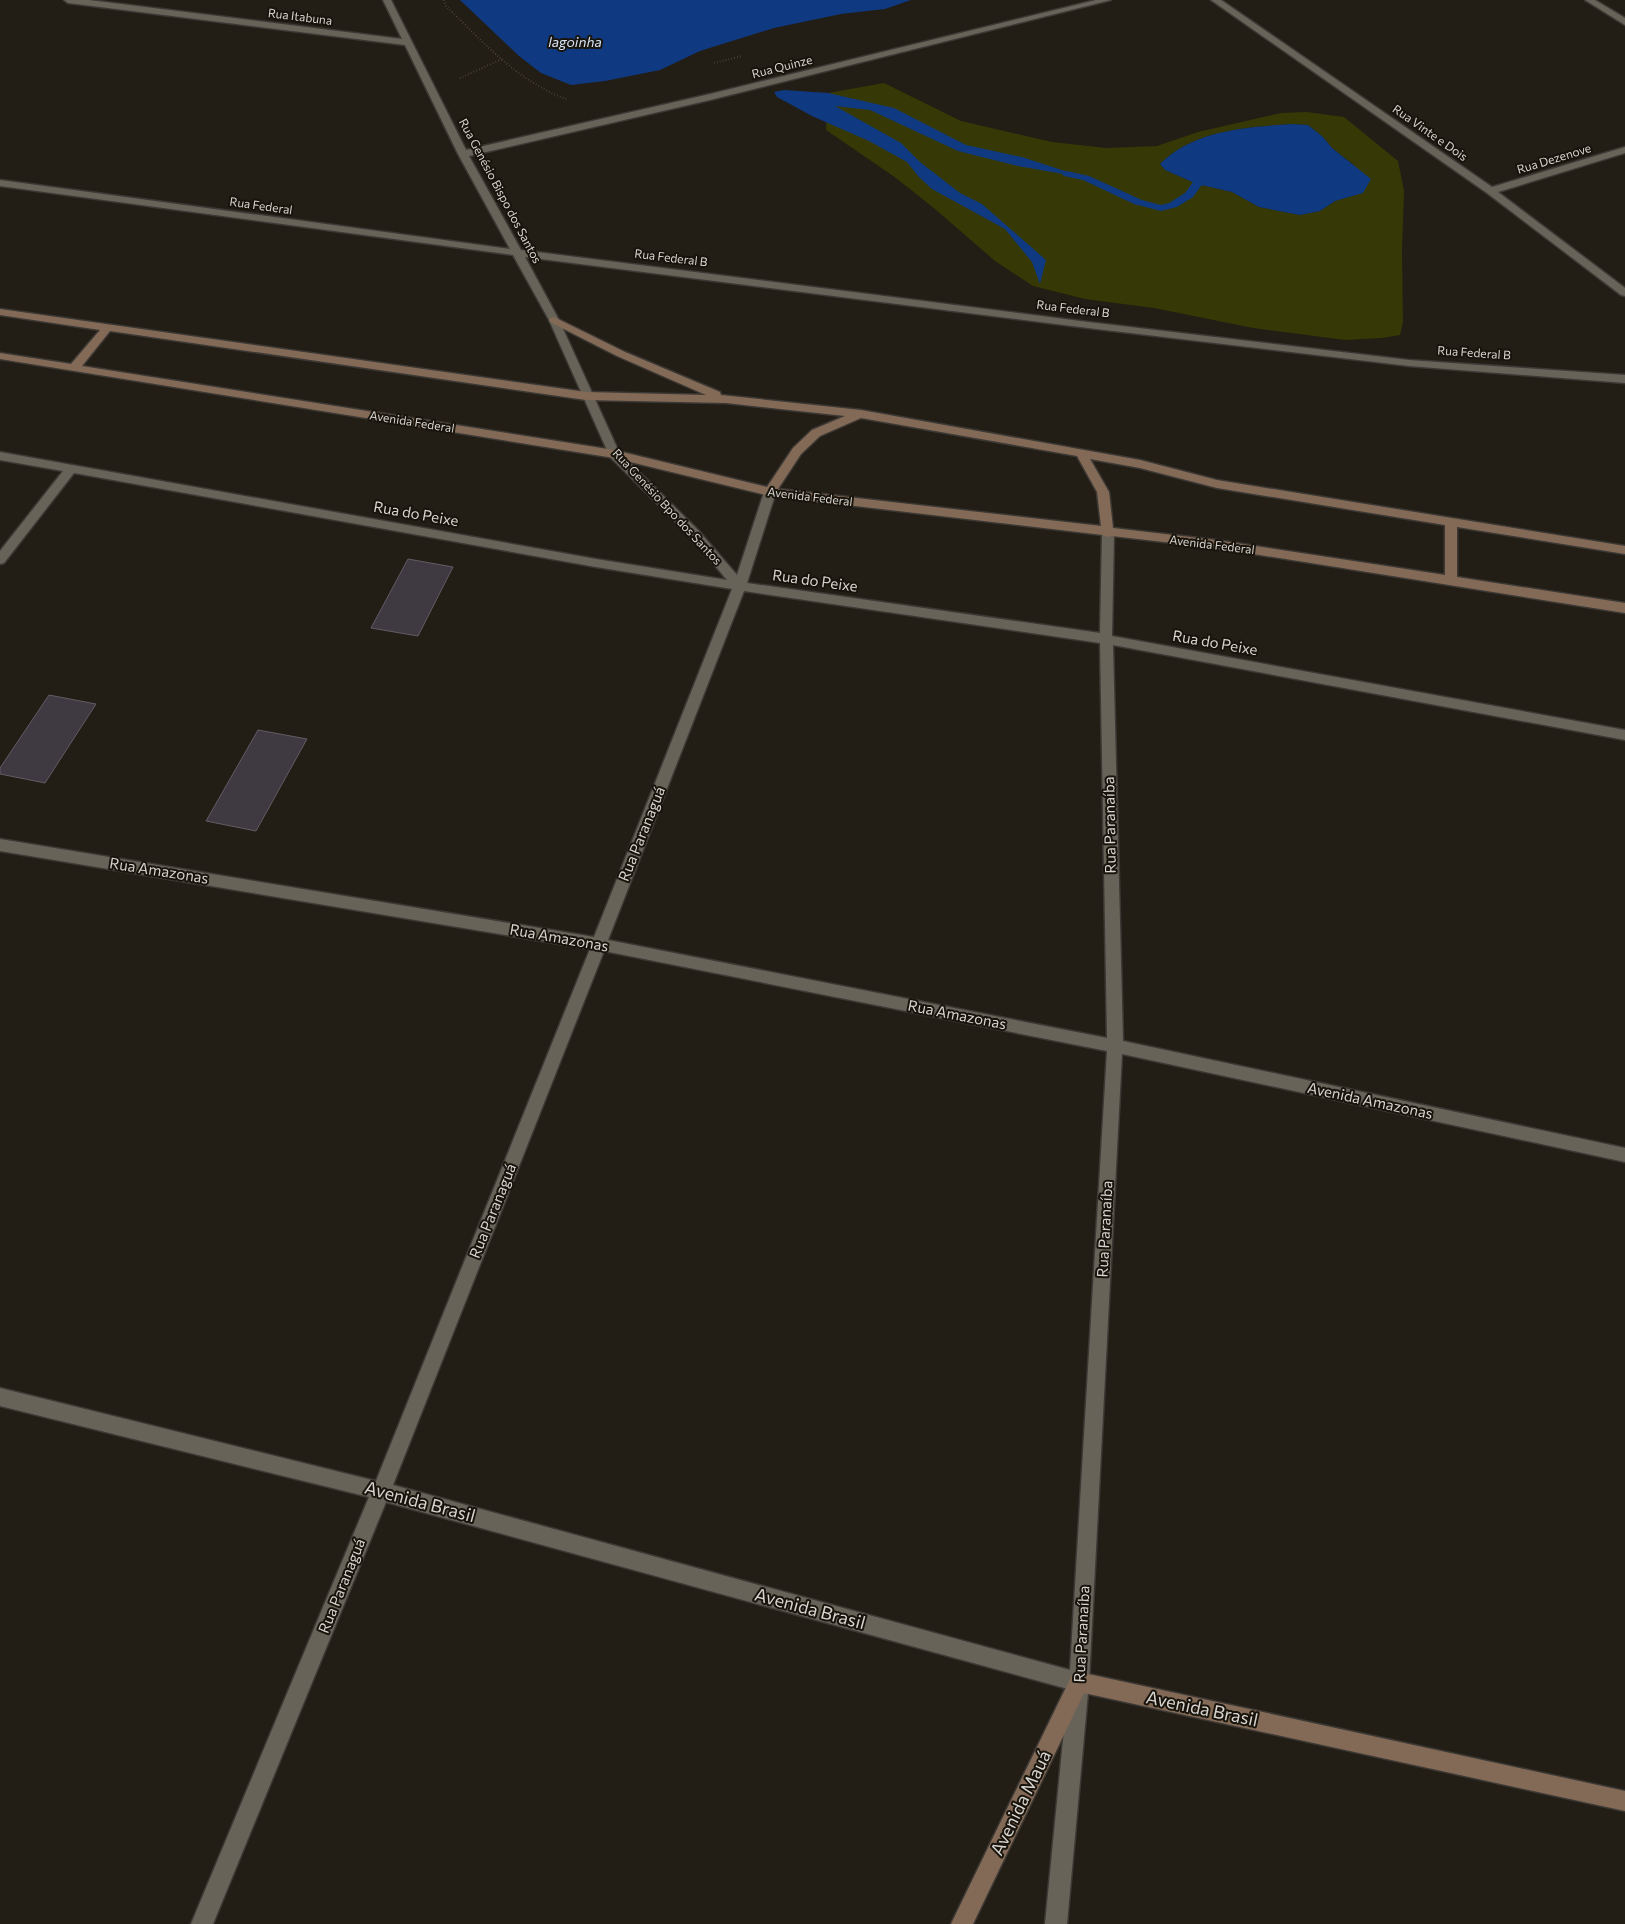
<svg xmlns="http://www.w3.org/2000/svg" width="1625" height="1924" viewBox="0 0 1625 1924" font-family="Commissioner,sans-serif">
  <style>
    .green { fill: #363905; fill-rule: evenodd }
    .water { fill: #0f3a81 }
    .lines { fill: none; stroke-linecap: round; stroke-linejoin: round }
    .stream { fill: #0f3a81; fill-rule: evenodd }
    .building { fill: #3f3941; stroke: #635c65 }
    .street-casing { stroke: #3c3834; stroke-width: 3 }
    .secondary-casing { stroke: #3c3834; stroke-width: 3 }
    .path { stroke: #5f5a53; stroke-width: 2; stroke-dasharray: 0.5 2.5; stroke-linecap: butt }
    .street { fill: #686359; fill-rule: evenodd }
    .secondary { fill: #836a56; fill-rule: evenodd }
    .labels { text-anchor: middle; stroke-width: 4; stroke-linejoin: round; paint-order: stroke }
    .far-street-label { font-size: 12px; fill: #d7d3ce; stroke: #18140c }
    .far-water-label { font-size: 14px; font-style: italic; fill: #d6e3f7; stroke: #18140c }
    .street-label { font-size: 15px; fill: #d7d3ce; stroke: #18140c }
    .near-street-label { font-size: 18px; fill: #d7d3ce; stroke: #18140c }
  </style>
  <rect width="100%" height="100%" fill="#221d15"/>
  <!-- green -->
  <path class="green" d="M884,83L961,121L1052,142L1106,148L1157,146L1198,132L1281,113L1307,112L1344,117L1398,161L1404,191L1402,252L1403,322L1400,335L1382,338L1345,340L1253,328L1154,308L1085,299L1033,286L995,261L935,209L896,178L826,130L828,93ZM1292,124L1308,125L1323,137L1332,148L1354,165L1362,193L1335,201L1320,211L1300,215L1259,207L1232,192L1197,184L1165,170L1160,164C1193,130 1247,127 1292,124Z"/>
  <!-- water -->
  <path class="water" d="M460,0H911L885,9L841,14L774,28L700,51L660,70L605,81L571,85L541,73L519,56Z
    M784,90L828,93L894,108L966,145L1022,157L1086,178L1018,166L958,151L870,110L835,106L901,143L920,162L960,193L982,204L1046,260L1040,284L1032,262L1005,229L932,189L919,177L907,162L869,141L812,116L777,97L774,92Z
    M1292,124L1308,125L1323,137L1332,148L1371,179L1363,193L1335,201L1320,211L1300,215L1259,207L1232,192L1197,184L1165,170L1160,164C1193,130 1247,127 1292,124Z"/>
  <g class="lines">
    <!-- stream -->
    <path class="stream" d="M1067,171L1089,176L1142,200L1161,205L1169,203L1185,193L1193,182L1217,174L1222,177L1201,186L1193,197L1177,207L1161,211L1134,204L1083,180L1064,176L1062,174Z"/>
  </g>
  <!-- building -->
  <path class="building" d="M408,559L453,567L418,636L371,628Z
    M49,695L96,704L45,783L0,774V768Z
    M258,730L307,739L256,831L206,821Z"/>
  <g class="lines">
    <defs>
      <path id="street" d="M64,0H89L402,39L383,0H391L466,150L710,94L1096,0H1111L710,100L469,156L521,250L1088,322L1409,360L1625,375V383L1409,366L1088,328L525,257L559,320L619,452L698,530L737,575L764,492L766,489H774L776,492L747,583L1100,633L1102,533L1108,529L1114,533L1112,636L1625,730V740L1113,645L1123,1041L1625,1148V1162L1122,1054L1089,1682L1067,1924H1045L1068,1689L386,1502L213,1924H191L369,1497L0,1406V1388L376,1481L590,949L0,851V839L594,937L732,589L596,567L74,473L4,563L0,564V551L63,471L0,460V452L596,559L727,580L690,536L610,457L549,320L513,255L0,186V180L510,249L458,154L405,45L68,3ZM744,591L1100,643L1107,1038L608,940ZM604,951L1107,1051L1070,1670L393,1485Z
        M1211,0H1221L1492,187L1625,147V153L1498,192L1625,288V296L1621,295L1487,193Z
        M1585,0H1595L1625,18V25Z"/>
      <path id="secondary" d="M0,309L586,392L706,395L617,356L550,322L549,320L550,318L554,317L625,352L720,392L721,395L861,410L1140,460L1217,480L1625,546V554L1457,527V577L1625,603V613L1216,548L1112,536L1108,537L1103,535L770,496L614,458L0,359V353L71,364L100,330L0,315ZM110,331L586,400L726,403L845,416L812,430L793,448L767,487L614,450L82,366ZM861,418L1077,456L1097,492L1101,526L778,489L801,454L820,436ZM1090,459L1140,468L1217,488L1445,525V575L1216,540L1113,528L1109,492Z
        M1079,1672L1625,1791V1811L1084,1693L973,1924H951L1072,1675Z"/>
    </defs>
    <!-- street casing -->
    <use href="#street" class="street-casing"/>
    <!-- secondary casing -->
    <use href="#secondary" class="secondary-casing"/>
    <!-- path -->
    <path class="path" d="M444,0L446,6C483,42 517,81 566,99
      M714,63L742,56
      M460,78L502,59"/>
    <!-- street -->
    <use href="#street" class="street"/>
    <!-- secondary -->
    <use href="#secondary" class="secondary"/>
  </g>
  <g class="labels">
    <!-- far-street labels -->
    <g class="far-street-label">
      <text transform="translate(300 17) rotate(7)" y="4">Rua Itabuna</text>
      <text transform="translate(782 67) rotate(-14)" y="4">Rua Quinze</text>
      <text transform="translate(1430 133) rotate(35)" y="4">Rua Vinte e Dois</text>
      <text transform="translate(1554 159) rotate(-17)" y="4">Rua Dezenove</text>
      <text transform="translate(500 191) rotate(62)" y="4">Rua Genésio Bispo dos Santos</text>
      <text transform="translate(261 206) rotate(8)" y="4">Rua Federal</text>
      <text transform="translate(671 258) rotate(7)" y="4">Rua Federal B</text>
      <text transform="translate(1073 309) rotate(7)" y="4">Rua Federal B</text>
      <text transform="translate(1474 353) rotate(4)" y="4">Rua Federal B</text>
      <text transform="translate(412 422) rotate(9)" y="4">Avenida Federal</text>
      <text transform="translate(810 497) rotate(7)" y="4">Avenida Federal</text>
      <text transform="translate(667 507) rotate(47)" y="4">Rua Genésio Bpo dos Santos</text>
      <text transform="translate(1212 545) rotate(7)" y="4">Avenida Federal</text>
    </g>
    <!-- far-water labels -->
    <g class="far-water-label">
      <text x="575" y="47">lagoinha</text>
    </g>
    <!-- street labels -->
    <g class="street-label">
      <text transform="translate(416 514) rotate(10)" y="5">Rua do Peixe</text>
      <text transform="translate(815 581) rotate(8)" y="5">Rua do Peixe</text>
      <text transform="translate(1215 643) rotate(10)" y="5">Rua do Peixe</text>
      <text transform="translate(1110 825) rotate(-91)" y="5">Rua Paranaíba</text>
      <text transform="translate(642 834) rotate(-68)" y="5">Rua Paranaguá</text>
      <text transform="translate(159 871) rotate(9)" y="5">Rua Amazonas</text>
      <text transform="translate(559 938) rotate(10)" y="5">Rua Amazonas</text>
      <text transform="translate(957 1015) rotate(11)" y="5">Rua Amazonas</text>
      <text transform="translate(1370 1101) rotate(12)" y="5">Avenida Amazonas</text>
      <text transform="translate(493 1211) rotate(-68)" y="5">Rua Paranaguá</text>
      <text transform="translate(1105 1229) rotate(-87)" y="5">Rua Paranaíba</text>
      <text transform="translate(342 1586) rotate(-68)" y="5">Rua Paranaguá</text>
      <text transform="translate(1082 1634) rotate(-87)" y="5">Rua Paranaíba</text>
    </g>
    <!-- near-street labels -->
    <g class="near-street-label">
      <text transform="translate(420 1502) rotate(15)" y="6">Avenida Brasil</text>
      <text transform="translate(810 1609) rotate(15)" y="6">Avenida Brasil</text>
      <text transform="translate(1202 1709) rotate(12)" y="6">Avenida Brasil</text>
      <text transform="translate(1021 1803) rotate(-64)" y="6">Avenida Mauá</text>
    </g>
  </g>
</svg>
